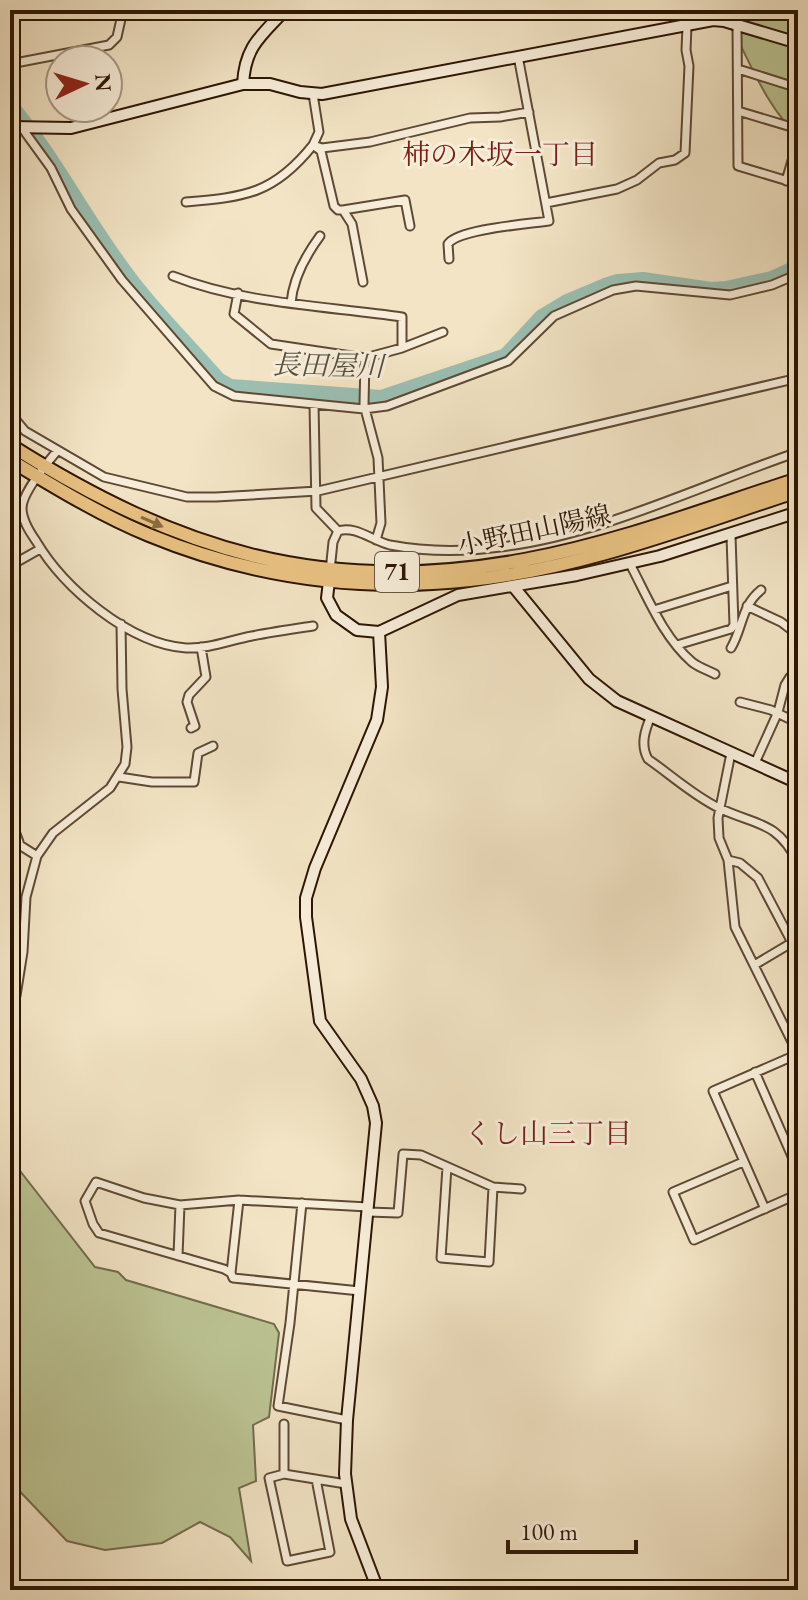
<svg xmlns="http://www.w3.org/2000/svg" width="808" height="1600" viewBox="0 0 808 1600" font-family="'EB Garamond','Noto Serif JP',serif">
  <style>
    .green { fill: #bcc494; stroke: #746c4c; stroke-width: 2 }
    .lines { fill: none; stroke-linecap: round; stroke-linejoin: round }
    .river { stroke: #9bbfb2; stroke-width: 16 }
    .street-casing { stroke: #5e4934; stroke-width: 11 }
    .secondary-casing { stroke: #2d1504; stroke-width: 14 }
    .primary-casing { stroke: #2d1504; stroke-width: 16 }
    .street { stroke: #f7edd9; stroke-width: 7 }
    .secondary { stroke: #f7edd9; stroke-width: 10 }
    .primary { stroke: #e9c282; stroke-width: 12 }
    .oneway { fill: #8b6c43 }
    .labels { text-anchor: middle; stroke-width: 6; stroke-linejoin: round; paint-order: stroke }
    .shield { fill: #f7edd9; stroke: #6a5644; stroke-width: 2 }
    .shield-label { font-size: 24px; font-weight: bold; fill: #2d1504 }
    .street-label { font-size: 26px; fill: #2d1504; stroke: #f7edd9 }
    .neighbourhood-label { font-size: 28px; fill: #7a1f14; stroke: #f7edd9 }
    .water-label { font-size: 28px; font-style: italic; fill: #545041; stroke: #f7edd9 }
  </style>
  <rect width="100%" height="100%" fill="#f2e4c5"/>
  <filter id="stains"><feTurbulence type="fractalNoise" baseFrequency=".0025" numOctaves="4"/><feColorMatrix values="0 0 0 0 .2 0 0 0 0 .09 0 0 0 0 .02 0 0 0 .5 -.17"/></filter>
  <radialGradient id="worn" r=".72"><stop offset=".6" stop-color="#630" stop-opacity="0"/><stop offset="1" stop-color="#630" stop-opacity=".3"/></radialGradient>
  <!-- green -->
  <path class="green" d="M294,10H364L342,18Z
    M722,10H798V135C764,107 745,48 722,10Z
    M10,1158L95,1267L118,1272L126,1280L274,1324L279,1333L269,1417L253,1425L256,1481L239,1488L251,1561L230,1537L200,1522L162,1543L105,1550L67,1541L10,1481Z"/>
  <g class="lines">
    <!-- river -->
    <path class="river" d="M10,105C55,159 86,222 129,278C156,314 189,346 218,380L230,387L381,398L506,356L542,317L567,302L605,286L618,282L643,280L711,290L726,289L772,279L798,267"/>
    <defs>
      <path id="street" d="M737,24L738,166L798,184
        M10,64L109,45L117,37L123,10
        M738,69L798,88
        M313,94L319,132L313,145L321,151L334,206L338,210H343L352,224L363,282
        M738,111L798,129
        M22,128L51,168L71,209L122,280L214,386L234,396L364,409L387,406L508,361L554,316L613,290L636,286L730,295L772,285L798,274
        M786,181L798,140
        M186,202C245,197 274,194 313,145L322,148L370,142L470,118L500,117L529,112
        M546,203L617,189L637,180L659,163L675,160L685,153L689,66L686,50L687,26
        M343,210L405,200L410,226
        M449,259L448,244C458,229 528,224 549,221L518,56
        M173,276C244,304 327,306 402,317V348L365,358L364,405L378,458L381,523L376,540
        M238,293L234,314L271,344L365,358
        M291,303C293,279 306,255 320,236
        M402,348L443,332
        M314,404L316,508L338,531
        M10,413L25,431L104,477L187,497H216L318,491L798,378
        M57,451C47,463 22,493 22,508C22,520 29,531 36,541C64,588 129,644 186,648C209,649 230,640 252,636C272,632 293,629 313,626
        M338,531C355,525 373,541 390,545C427,552 463,552 500,547C598,536 704,484 798,452
        M630,564C647,596 663,637 692,662C698,667 707,670 715,674
        M10,566L40,549
        M330,571L333,542L338,531
        M747,606L781,622L798,635
        M654,610L732,586
        M789,628L798,615
        M677,645L731,629L734,625L731,536
        M731,648C743,628 741,606 761,590
        M740,702L771,710L798,723
        M651,716C645,730 640,745 648,759C671,775 694,796 719,808C757,826 776,820 798,862
        M191,728L195,726L187,702L189,695L206,677L201,647
        M731,753L718,818L719,838L728,860L735,927L798,1054
        M755,763L778,712L785,685L790,677L798,674
        M119,777L152,782H194L198,753L213,746
        M10,818L19,842
        M10,839L37,856
        M728,860L740,863L758,878L798,954
        M756,964L798,939
        M10,1000L16,996L23,952L26,897L37,856L53,833L110,788L125,764L127,747L122,689L121,624
        M755,1072L798,1170
        M743,1162L673,1192L694,1240L798,1194
        M447,1167L441,1258L489,1262L493,1187
        M302,1203L290,1323L278,1406L347,1420
        M765,1209L713,1091L798,1054
        M368,1212L398,1213L403,1154L421,1155L493,1187L521,1189
        M178,1256L180,1205
        M231,1273L239,1200
        M360,1291L233,1278L231,1273L224,1269L99,1233L93,1224L85,1201L96,1182L144,1198L180,1205L239,1200L368,1207
        M284,1424V1474L346,1484
        M284,1474L269,1478L287,1561L330,1552L316,1479"/>
      <path id="secondary" d="M243,84C245,46 261,36 285,10
        M10,127L71,128L243,84H270L300,92L322,94L713,20L724,21L798,43
        M330,573L327,598L336,615L357,630L379,632L458,595L577,575L660,556L798,512
        M513,586L589,679L617,701L798,783
        M378,1590L351,1519L345,1474L347,1420L376,1123L373,1106L361,1079L320,1021L306,917V898L315,868L377,720L382,687L379,632"/>
      <path id="primary" d="M10,445C178,551 324,597 524,560C617,543 708,508 798,479
        M10,460C53,486 102,516 149,535C251,577 360,592 470,580C582,569 692,525 798,491"/>
    </defs>
    <!-- street casing -->
    <use href="#street" class="street-casing"/>
    <!-- secondary casing -->
    <use href="#secondary" class="secondary-casing"/>
    <!-- primary casing -->
    <use href="#primary" class="primary-casing"/>
    <!-- street -->
    <use href="#street" class="street"/>
    <!-- secondary -->
    <use href="#secondary" class="secondary"/>
    <!-- primary -->
    <use href="#primary" class="primary"/>
  </g>
  <!-- one-way arrows -->
  <defs><path id="oneway-solid" d="M-6-.8H1V-3.2L6.5 0L1 3.2V.8H-6Z" transform="scale(2)"/></defs>
  <use class="oneway" href="#oneway-solid" transform="translate(152 522) rotate(24)"/>
  <g class="labels">
    <!-- shield labels -->
    <rect class="shield" x="375" y="552" width="44" height="40" rx="6"/>
    <g class="shield-label">
      <text x="397" y="580">71</text>
    </g>
    <!-- street labels -->
    <g class="street-label">
      <text transform="translate(534 530) rotate(-12)" y="9">小野田山陽線</text>
    </g>
    <!-- neighbourhood labels -->
    <g class="neighbourhood-label">
      <text x="500" y="164">柿の木坂一丁目</text>
      <text x="548" y="1143">くし山三丁目</text>
    </g>
    <!-- water labels -->
    <g class="water-label">
      <text transform="translate(328 365) rotate(1)" y="10">長田屋川</text>
    </g>
  </g>
  <!-- margin -->
  <rect width="808" height="1600" fill="none" stroke="#f2e4c5" stroke-width="40"/>
  <rect x="12" y="12" width="784" height="1576" fill="none" stroke="#2d1504" stroke-width="4"/>
  <rect x="20" y="20" width="768" height="1560" fill="none" stroke="#2d1504" stroke-width="2"/>
  <!-- north arrow -->
  <g transform="translate(84 84) rotate(86)"><circle r="38" fill="#f7edd9" stroke="#a69784" stroke-width="2"/>
  <path d="M0-6L14 30L0 20L-14 30Z" fill="#8f2418"/>
  <text y="-12" font-size="22" font-weight="bold" text-anchor="middle" fill="#2d1504">N</text>
  </g>
  <!-- scale -->
  <path d="M508 1540v12h128v-12" fill="none" stroke="#2d1504" stroke-width="4"/>
  <text x="520" y="1540" font-size="24" fill="#2d1504" stroke="#f7edd9" stroke-width="6" paint-order="stroke">100 m</text>
  <rect width="100%" height="100%" filter="url(#stains)"/>
  <rect width="100%" height="100%" fill="url(#worn)"/>
</svg>
